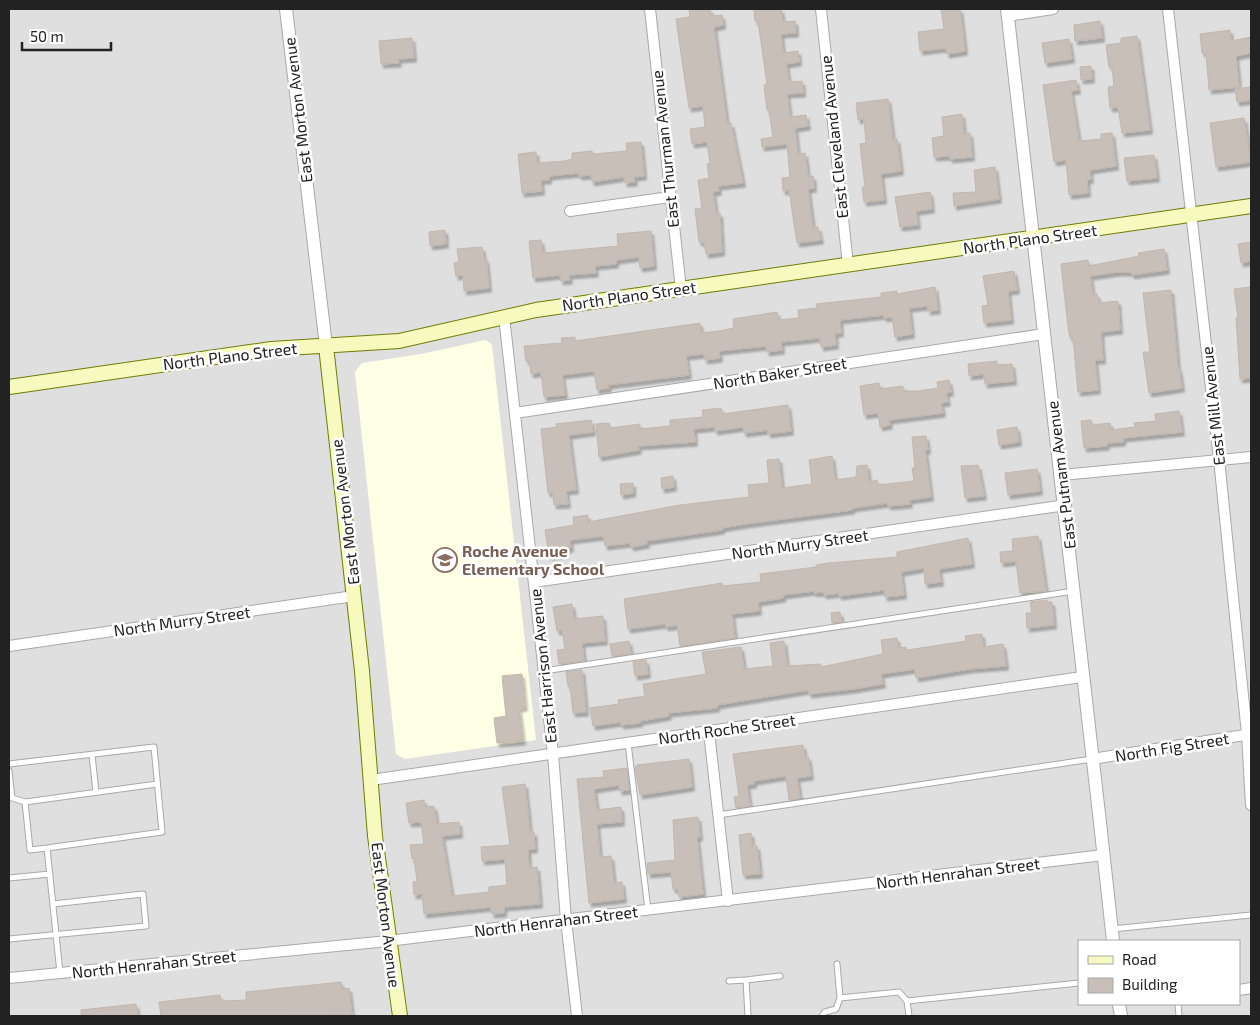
<svg xmlns="http://www.w3.org/2000/svg" width="1260" height="1025" viewBox="0 0 1260 1025" font-family="'Exo 2',sans-serif">
  <style>
    .residential { fill: #e0dfdf; fill-rule: evenodd }
    .education { fill: #ffffe5 }
    .building { fill: #c7bfb8; stroke: #c4b6ab; filter: url(#shadow) }
    .lines { fill: none; stroke-linecap: round; stroke-linejoin: round }
    .service-casing { stroke: #a9a9a9; stroke-width: 7 }
    .minor-casing { stroke: #a9a9a9; stroke-width: 12 }
    .tertiary-casing { stroke: #a9a9a9; stroke-width: 14 }
    .secondary-casing { stroke: #707d05; stroke-width: 16 }
    .service { stroke: #fff; stroke-width: 5 }
    .minor { stroke: #fff; stroke-width: 10 }
    .tertiary { stroke: #fff; stroke-width: 12 }
    .secondary { stroke: #f7fabf; stroke-width: 14 }
    .labels { text-anchor: middle; stroke-width: 5; stroke-linejoin: round; paint-order: stroke }
    .street-label { font-size: 16px; fill: #222; stroke: #fff }
    .education-label { font-size: 16px; font-weight: bold; fill: #785e54; stroke: #fff; text-anchor: start }
  </style>
  <defs>
    <filter id="shadow"><feDropShadow dx="2.5" dy="4" stdDeviation="1" flood-color="#0004"/></filter>
  </defs>
  <rect width="100%" height="100%" fill="#f2efe9"/>
  <!-- residential -->
  <path class="residential" d="M9,9H1251V1016H9ZM1079,941H1239V1004H1079Z"/>
  <!-- education -->
  <path class="education" d="M486,340L492,345L536,740L405,759L396,754L355,372L362,363L421,354Z"/>
  <!-- building -->
  <path class="building" d="M689,9H710L711,16L722,15L723,25L714,27L727,124L731,123L743,183L718,186L719,191L713,192L716,214L720,213L722,252L706,254L704,242H699L695,209L702,208L698,180L709,178L707,164L710,163L707,142L692,144L690,129L705,127L703,106L689,108L676,19L690,17Z
    M754,9H781L783,22L795,21L796,33L781,34L783,53L798,51L799,62L786,64L789,82L802,81L803,93L787,94L790,117L806,115L808,126L795,128L798,154L805,153L808,177L813,176L814,188L808,189L813,228L818,227L821,240L797,243L789,190L783,191L782,178L790,177L787,144L762,147L761,139L773,137L769,110H767L764,85L767,84L758,21H755Z
    M941,9H960L965,51L947,54L946,48L920,51L918,32L944,29Z
    M1100,21L1102,38L1075,41L1074,25Z
    M1230,30L1231,41L1251,37V53L1236,56L1239,87L1209,90L1206,53H1202L1200,34Z
    M1137,36L1150,130L1122,133L1118,107L1110,108L1108,87L1114,86L1112,67H1109L1106,45L1121,43V38Z
    M412,38L414,58L398,59L399,63L381,64L379,41Z
    M1069,39L1072,59L1045,63L1042,43Z
    M1091,66L1092,79L1081,80L1080,67Z
    M1076,80L1078,90L1071,91L1079,141L1101,139V134L1112,133L1116,166L1090,170L1091,179L1087,180L1088,193L1069,195L1066,160L1054,162L1043,85Z
    M1251,87V100L1237,102L1235,89Z
    M888,99L893,140L897,139L901,171L881,174L884,200L864,202L862,187H865L860,144L866,143L864,119L858,120L856,103Z
    M962,114L964,134L970,133L972,157L950,159V156L934,157L932,138L944,136L942,117Z
    M1244,118L1251,162L1216,167L1210,123Z
    M641,142L644,176L634,177L635,182L625,183L624,177L592,182L591,175L579,176V173L549,176V180H541L542,191L522,193L518,154L536,152L537,163L564,161L572,159V153L592,151L593,154L627,151L626,143Z
    M1154,155L1157,178L1127,181L1124,158Z
    M995,167L999,199L954,206L953,193L976,192L974,170Z
    M930,192L932,209L916,211L918,225L900,227L895,197Z
    M445,230L446,244L430,246L429,232Z
    M651,231L654,266L640,268L639,257L616,260V264L595,266L596,273L569,275L570,280L561,281L560,275L533,278L529,241L541,240L543,253L618,246L617,234Z
    M1251,242V261L1241,263L1238,244Z
    M482,247L484,259H486L489,288L464,291L463,275L456,276L454,263L459,262L457,249Z
    M1164,249L1167,270L1132,275L1131,272H1118L1090,276L1093,294H1097L1099,303L1118,301L1120,330L1101,332L1103,360H1095L1098,390L1078,392L1073,338H1070L1068,327L1061,264L1088,260L1089,266L1139,256L1138,253Z
    M1014,271L1017,290L1008,291L1011,320L984,323L982,306L988,305L983,276Z
    M935,287L938,310L928,311V306L909,308L912,334L895,337L892,317L884,318V315L840,320L841,333H835L836,345L821,347L820,338L781,342L782,350L767,352L766,346L719,351L720,358L705,360L704,354L686,356L689,375L608,385L609,388L597,390L594,371L562,375L565,395L544,397L541,372L531,374L529,360L526,361L524,346L562,343L561,338L575,337V341L700,323L701,333L719,331L734,328L733,319L777,312L778,320L799,318L798,310L817,308L816,304L881,297V293L897,291V294Z
    M1251,287V378L1240,379L1236,318H1238L1234,289Z
    M1171,290L1178,369L1179,368L1182,388L1149,393L1143,352H1150L1143,293Z
    M997,361V365L1012,364L1014,381L985,384L984,374L969,376L968,364Z
    M949,380L951,392L946,393L948,402L941,403L943,413L889,420L890,425L880,427L878,413L864,415L860,386L879,383L880,389L903,386V391H918L938,388L937,382Z
    M788,405L791,431L768,434V430L744,433L743,427L715,431V427L694,429L695,442L638,446L639,450L599,457L596,424L609,423L610,428L640,424V429L670,426V420L703,417L702,410L721,408L722,414Z
    M1179,411L1182,432L1123,438V442L1107,443V446L1084,448L1081,421L1091,420L1092,425L1110,423L1111,430L1135,427L1134,423L1156,421L1155,414Z
    M591,420L593,432L569,435L576,490L566,491L568,504L554,505L553,493H548L541,429L557,427L556,424Z
    M1017,427L1019,442L999,445L997,430Z
    M926,436L928,450H925L931,497L909,500L910,504L888,506V503L852,508V510L745,524L722,528V530L646,541L647,544L631,547L630,543L605,546L603,536L570,540L571,548L565,549V554L549,556L545,530L574,525L573,517L588,515V522L680,505L749,497L748,485L769,483L767,460L779,459L782,488L812,484L809,460L832,456L835,480L856,477L857,466L867,465L869,482L877,480L878,485L914,481L912,468H915L912,437Z
    M978,465L984,496L965,498L961,466Z
    M1037,469L1040,491L1008,495L1005,473Z
    M673,476L674,487L662,489L661,478Z
    M633,483V493L621,495L620,484Z
    M1038,536L1046,591L1020,593L1016,561L1001,563L1000,552L1013,551L1012,539Z
    M968,538L972,564L939,569L941,582L925,584L924,568L901,572L904,595L885,597L884,590L839,596V593L824,595L823,592L814,593V591L783,595V598L758,602L759,611L732,614L735,638L680,646L677,625L666,627L665,624L628,629L624,599L722,583L723,586L761,582L760,574L816,567V565L829,563L897,557V552Z
    M1047,600V602H1052L1054,625L1027,628L1026,613H1032L1030,602Z
    M572,604L574,619L603,616L605,641L582,643L584,661L559,664L557,650L565,649L562,630L557,631L553,607Z
    M840,612L842,622L832,623L831,613Z
    M982,634L983,647L1003,644L1006,666L969,669L916,678L915,669L881,674L883,684L853,689L809,694L808,690L717,705V708L668,713L669,716L640,721V723L621,725V722L593,726L590,708L619,704L618,700L645,696L643,684L706,674L702,652L741,647L744,669L773,666L770,643L784,641L787,666L821,664V667L883,654L881,640L897,638L898,648L906,647L907,650L966,641L965,636Z
    M629,641L631,654L612,656L610,644Z
    M646,660L648,674L635,676L633,662Z
    M582,670L586,712L573,713L570,686H568L566,672Z
    M522,674L525,707L519,708L523,741L497,743L494,718L506,716L502,676Z
    M803,745L805,757L808,756L811,776L797,778L800,798L789,800L786,776L754,781V784L747,785L750,806L736,808L734,797L739,796L733,754Z
    M689,759L692,787L640,795L635,767L637,765Z
    M627,768L629,790L620,791L619,785L594,789L597,810L621,807L622,822L597,824L600,857L611,856L614,883L622,882L624,899L589,903L577,779L604,777L603,771Z
    M525,784L530,832H534L535,849H528L529,868L537,867L540,904L504,907V913L492,914L491,907L424,914L422,894L414,895L413,882L417,881L414,858L412,859L410,845L424,844L421,822L409,823L406,803L424,800L425,807L434,806L437,824L459,822L460,834L442,836L452,896L489,892V887L507,885L505,859L482,861L481,847L510,845L502,787Z
    M698,817L700,837H697L703,894L679,897L678,889H673L671,872L648,874L647,863L675,860L673,820Z
    M751,833L752,846H757L760,874L743,875L739,835Z
    M341,982L342,989L349,988L352,1015L161,1016L159,1002L220,995L221,1001L246,1000V992Z
    M136,1004L138,1016H81V1010Z"/>
  <g class="lines">
    <defs>
      <path id="service" d="M544,671L1074,591
        M628,743L648,910
        M92,755L96,792
        M9,764L154,747L162,832L47,848L60,973
        M9,771L12,798L25,802L157,784
        M25,802L30,850L47,848
        M718,815L1092,759
        M9,878L50,874
        M1112,929L1251,915
        M9,939L146,926L143,894L53,904
        M837,964L840,998
        M746,980L780,976
        M729,981L746,980L748,1016
        M907,1001L1079,983
        M1178,1004L1179,1016
        M822,1016L825,1012L836,1009L840,998L899,992L907,1001L909,1016"/>
      <path id="minor" d="M650,9L681,289
        M821,9L848,265
        M1168,9L1219,459L1247,734L1251,805
        M1008,16L1053,9
        M570,211L670,197
        M504,316L553,754L566,920L577,1016
        M515,413L1044,334
        M1062,475L1251,457
        M534,582L1066,505
        M9,646L354,596
        M709,732L728,901
        M1092,759L1251,734
        M371,780L1082,677
        M9,978L388,941L1103,855
        M1239,990L1251,988"/>
      <path id="tertiary" d="M286,9L326,346
        M1007,9C1044,319 1079,630 1113,941
        M1119,1004L1121,1016"/>
      <path id="secondary" d="M326,346L362,671L375,836L400,1016
        M9,387L271,349L399,341L536,310L1251,206"/>
    </defs>
    <!-- service casing -->
    <use href="#service" class="service-casing"/>
    <!-- minor casing -->
    <use href="#minor" class="minor-casing"/>
    <!-- tertiary casing -->
    <use href="#tertiary" class="tertiary-casing"/>
    <!-- secondary casing -->
    <use href="#secondary" class="secondary-casing"/>
    <!-- service -->
    <use href="#service" class="service"/>
    <!-- minor -->
    <use href="#minor" class="minor"/>
    <!-- tertiary -->
    <use href="#tertiary" class="tertiary"/>
    <!-- secondary -->
    <use href="#secondary" class="secondary"/>
  </g>
  <!-- icons -->
  <defs>
    <symbol id="school-ring" viewBox="-11 -11 22 22"><circle r="9.5" fill="#fff" stroke="#8d6e63" stroke-width="1.5"/><path d="M0-5L7-2L0 1L-7-2ZM-4 1L0 2.5L4 1V4Q0 6-4 4Z" fill="#8d6e63"/></symbol>
  </defs>
  <g fill-rule="evenodd">
    <use href="#school-ring" x="431" y="546" width="28" height="28"/>
  </g>
  <g class="labels">
    <!-- street labels -->
    <g class="street-label">
      <text transform="translate(298 110) rotate(-97)" y="6">East Morton Avenue</text>
      <text transform="translate(834 137) rotate(-96)" y="6">East Cleveland Avenue</text>
      <text transform="translate(665 149) rotate(-96)" y="6">East Thurman Avenue</text>
      <text transform="translate(1030 239) rotate(-8)" y="6">North Plano Street</text>
      <text transform="translate(629 296) rotate(-8)" y="6">North Plano Street</text>
      <text transform="translate(230 356) rotate(-7)" y="6">North Plano Street</text>
      <text transform="translate(780 373) rotate(-9)" y="6">North Baker Street</text>
      <text transform="translate(1213 406) rotate(-96)" y="6">East Mill Avenue</text>
      <text transform="translate(1061 475) rotate(-97)" y="6">East Putnam Avenue</text>
      <text transform="translate(345 512) rotate(-97)" y="6">East Morton Avenue</text>
      <text transform="translate(800 544) rotate(-8)" y="6">North Murry Street</text>
      <text transform="translate(182 621) rotate(-8)" y="6">North Murry Street</text>
      <text transform="translate(543 666) rotate(-96)" y="6">East Harrison Avenue</text>
      <text transform="translate(727 729) rotate(-8)" y="6">North Roche Street</text>
      <text transform="translate(1172 747) rotate(-9)" y="6">North Fig Street</text>
      <text transform="translate(958 873) rotate(-7)" y="6">North Henrahan Street</text>
      <text transform="translate(386 915) rotate(83)" y="6">East Morton Avenue</text>
      <text transform="translate(556 921) rotate(-7)" y="6">North Henrahan Street</text>
      <text transform="translate(154 964) rotate(-6)" y="6">North Henrahan Street</text>
    </g>
    <!-- education labels -->
    <g class="education-label">
      <text x="462" y="557">Roche Avenue<tspan x="462" dy="18">Elementary School</tspan></text>
    </g>
  </g>
  <!-- border -->
  <rect width="1260" height="1025" fill="none" stroke="#222222" stroke-width="20"/>
  <!-- legend -->
  <rect x="1078" y="940" width="162" height="65" fill="#ffffff" stroke="#a7a7a7"/>
  <rect x="1088" y="956" width="25" height="8" fill="#f7fabf" stroke="#a7a7a7"/>
  <text x="1122" y="965" font-size="15" fill="#222222">Road</text>
  <rect x="1088" y="978" width="25" height="15" fill="#c7bfb8" stroke="#a7a7a7"/>
  <text x="1122" y="990" font-size="15" fill="#222222">Building</text>
  <!-- scale -->
  <path d="M22 42v8h89v-8" fill="none" stroke="#222222" stroke-width="2.5"/>
  <text x="30" y="42" font-size="15" fill="#222222" stroke="#ffffff" stroke-width="4" paint-order="stroke">50 m</text>
</svg>
